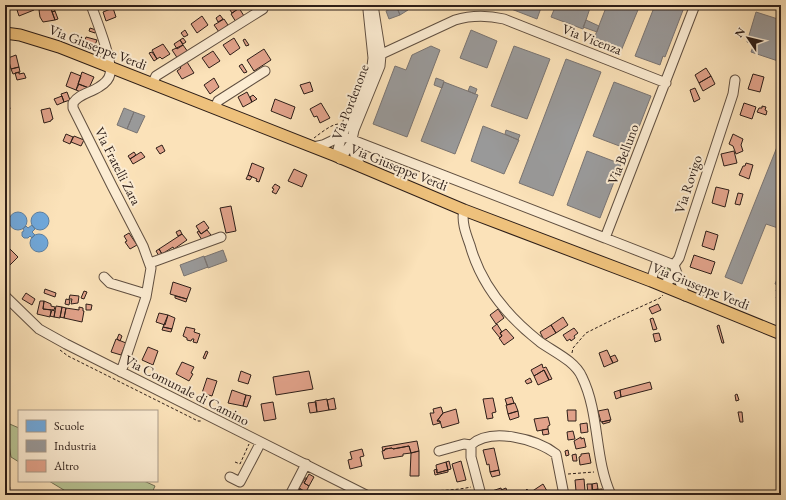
<svg xmlns="http://www.w3.org/2000/svg" width="786" height="500" viewBox="0 0 786 500" font-family="'EB Garamond',serif">
  <style>
    .green { fill: #b8c494; stroke: #727156 }
    .schools { fill: #6fa8dc; stroke: #5b7fa1 }
    .industry { fill: #999; stroke: #797472 }
    .building { fill: #e1a28a; stroke: #2d1e18 }
    .lines { fill: none; stroke-linecap: round; stroke-linejoin: round }
    .minor-casing { stroke: #604f40; stroke-width: 11 }
    .major-casing { stroke: #2d1e18; stroke-width: 13 }
    .path { stroke: #2d1e18; stroke-width: 1; stroke-dasharray: 3 2; stroke-linecap: butt }
    .minor { stroke: #fcecd2; stroke-width: 9 }
    .major { stroke: #eec17c; stroke-width: 11 }
    .labels { text-anchor: middle; stroke-width: 4; stroke-linejoin: round; paint-order: stroke }
    .street-label { font-size: 14px; fill: #2d1e18; stroke: #fcecd2 }
  </style>
  <rect width="100%" height="100%" fill="#fbe2b9"/>
  <filter id="stains"><feTurbulence type="fractalNoise" baseFrequency=".005" numOctaves="4"/><feColorMatrix values="0 0 0 0 .2 0 0 0 0 .09 0 0 0 0 .02 0 0 0 .5 -.17"/></filter>
  <radialGradient id="worn" r=".72"><stop offset=".6" stop-color="#630" stop-opacity="0"/><stop offset="1" stop-color="#630" stop-opacity=".3"/></radialGradient>
  <!-- green -->
  <path class="green" d="M659.5 272a5.5 5.5 0 1 1 11 0a5.5 5.5 0 1 1-11 0Z
    M5,422L19,428V462L11,457Z
    M49,481H144L155,486L151,495H72Z"/>
  <!-- schools -->
  <path class="schools" d="M9 221a9 9 0 1 1 18 0a9 9 0 1 1-18 0Z
    M31 221a9 9 0 1 1 18 0a9 9 0 1 1-18 0Z
    M32,225L35,229L32,232L35,235L32,238L30,236L28,238H24L22,236V232L24,231L23,229L26,226L28,228Z
    M30 243a9 9 0 1 1 18 0a9 9 0 1 1-18 0Z"/>
  <!-- industry -->
  <path class="industry" d="M388,5H396V6L390,9Z
    M396,5H406L408,10L400,15Z
    M506,5H542L537,19L506,7Z
    M556,5H591L583,29L551,17Z
    M607,5H640L621,51L593,41Z
    M655,5H685L665,57L663,56L660,65L635,56Z
    M396,6L400,15L389,19L386,11Z
    M756,12L781,20V62L751,52L754,44L747,42Z
    M586,20L599,26L597,32L583,27Z
    M471,30L497,41L487,68L460,58Z
    M431,46L440,50L407,137L373,124L395,66L406,70L412,55Z
    M514,46L550,59L527,119L491,106Z
    M566,59L601,72L553,196L519,183Z
    M436,78L444,81L442,88L434,85Z
    M444,82L478,95L455,154L421,141Z
    M614,82L651,96L630,150L593,136Z
    M470,86L477,89L475,94L468,91Z
    M124,108L134,112L127,129L117,125Z
    M134,112L145,116L137,133L127,129Z
    M483,126L519,140L504,174L471,161Z
    M506,130L520,135L518,140L505,134Z
    M781,136V148L777,147Z
    M777,147L781,148V229L766,224L742,284L725,277Z
    M587,151L621,164L600,218L567,205Z
    M223,250L227,261L208,268L204,257Z
    M204,256L208,267L184,276L180,265Z
    M777,279L781,280V300L776,298L779,292L776,291L778,285L775,284Z"/>
  <!-- building -->
  <path class="building" d="M18,5H28V6L20,9Z
    M32,5L34,10L19,16L17,10Z
    M44,5H53L55,11L52,12L50,6L39,10L41,6Z
    M50,6L55,20L43,22L40,17L39,10Z
    M236,6L238,9L232,13L230,10Z
    M113,8L116,17L106,21L103,12Z
    M239,8L244,16L236,22L231,14Z
    M5,9L8,19L5,20Z
    M55,11L58,19L55,20L52,12Z
    M220,15L223,19L218,22L216,18Z
    M202,16L208,25L197,33L191,24Z
    M224,19L228,25L219,32L214,25Z
    M90,28L96,30L95,33L89,31Z
    M185,30L188,35L184,37L181,33Z
    M86,37L97,40L93,50L83,47Z
    M183,38L186,42L183,44L180,40Z
    M234,38L240,48L230,55L223,45Z
    M245,39L249,45L246,46L243,40Z
    M180,40L183,45L177,49L174,44Z
    M163,44L170,54L162,59L160,57L157,59L152,50Z
    M183,45L188,52L178,59L172,50Z
    M264,49L271,60L254,71L247,60Z
    M213,51L220,61L209,68L202,58Z
    M152,52L157,59L154,61L149,53Z
    M16,55L19,67L11,69L8,58Z
    M187,62L194,73L182,79L177,71L181,68L180,67Z
    M242,64L247,72L244,73L239,66Z
    M19,67L20,72L13,74L11,69Z
    M706,68L711,76L699,83L695,75Z
    M19,72V74L24,73L26,78L17,80L15,73Z
    M71,72L81,76L76,90L66,86Z
    M82,72L94,77L89,88L78,84Z
    M753,74L764,77L760,92L748,89Z
    M711,76L715,84L703,91L699,83Z
    M214,78L219,87L210,94L204,85Z
    M310,82L313,91L304,94L300,85Z
    M79,84L89,88L88,90L84,89L83,93L76,90Z
    M695,88L700,99L694,102L690,90Z
    M6,89L9,101L5,102V90Z
    M67,92L70,100L64,102L61,94Z
    M247,92L252,102L243,107L238,97Z
    M253,95L257,99L252,102L250,97Z
    M62,96L64,102L57,105L54,99Z
    M275,99L295,107L291,119L271,111Z
    M8,101L10,109L5,111V102Z
    M321,103L330,118L320,123L317,116L314,117L310,109Z
    M744,103L756,107L752,119L740,115Z
    M762,106L766,107L765,110L767,111L766,115L757,112L759,108H762Z
    M50,108L53,119L51,120V121L44,123L41,110Z
    M66,134L73,137L70,144L63,141Z
    M733,134L743,139L741,145L743,151L736,154L733,146L729,144Z
    M74,136L84,140L81,146L71,142Z
    M162,145L165,151L160,154L156,148Z
    M734,151L737,163L724,166L721,154Z
    M134,152L136,155L130,159L128,156Z
    M141,152L145,157L133,164L130,159Z
    M252,163L264,168L259,182L256,181L257,179L248,175Z
    M746,163L753,165L749,179L739,175L743,166H745Z
    M294,169L307,175L302,187L288,181Z
    M248,175L252,177L250,180L246,179Z
    M275,184L280,187L276,194L272,192L274,189L272,188Z
    M716,187L729,190L725,207L712,203Z
    M738,193L743,194L740,205L735,204Z
    M231,206L236,231L226,233L220,208Z
    M204,221L209,228L201,234L196,226Z
    M180,230L182,234L178,236L176,232Z
    M207,230L211,235L202,240L197,232L199,231L201,234Z
    M706,231L718,235L714,250L702,246Z
    M129,233L137,245L130,249L125,242L127,241L124,236Z
    M182,234L187,240L174,249L173,247L162,254L159,249Z
    M5,244L18,257L8,267L5,264Z
    M159,249L162,254L159,256L156,251Z
    M694,255L715,262L711,274L690,267Z
    M173,282L191,288L187,299L170,294Z
    M45,289L56,293L55,297L44,293Z
    M84,291L87,292L84,299L81,298Z
    M26,293L35,299L32,305L22,299Z
    M70,295L79,296L78,303L71,304L72,299H69Z
    M175,296L187,299L186,302L175,298Z
    M66,299L70,300L69,305L65,304Z
    M40,301H44L43,309L51,310L50,317L37,314Z
    M44,301L51,304V306L55,307L54,310L43,309Z
    M86,304L92,305L91,310H86Z
    M658,304L661,310L652,314L649,308Z
    M56,306L62,307L60,318L54,317Z
    M62,307L66,308L64,318L60,317Z
    M79,307L83,308V311H84L82,322L64,318L66,308L79,310Z
    M498,309L504,318L496,324L490,315Z
    M52,310L55,311L54,317L50,316Z
    M159,313L168,315L165,325L156,322Z
    M168,315L175,318L172,329L163,327Z
    M563,317L568,325L556,333L551,325Z
    M653,318L657,329L653,330L650,319Z
    M497,324L502,332L500,333L502,336L500,338L492,328Z
    M551,325L556,333L544,340L540,332Z
    M719,325L724,343H722L717,326Z
    M163,327L172,329L171,332L162,330Z
    M186,327L195,329L194,332L200,334L197,343L193,342L194,339H192L191,341L187,340V338L183,336Z
    M574,328L578,333L574,336L575,338L571,341L570,339L567,341L563,335Z
    M506,329L514,338L504,345L499,338L502,336L500,333Z
    M659,333L661,340L655,342L653,334Z
    M119,334L122,336L120,341L117,339Z
    M116,339L126,343L121,355L111,352Z
    M148,347L158,351L153,365L142,360Z
    M607,350L613,363L604,367L599,353Z
    M206,351L208,352L205,359L203,358Z
    M615,355L618,361L613,363L610,357Z
    M182,362L194,367L191,373L193,374L189,381L176,374Z
    M542,364L543,368L546,367L552,379L549,380L544,370L534,376L531,370Z
    M544,370L549,380L538,385L534,376Z
    M241,371L251,375L248,384L238,381Z
    M309,371L313,389L276,395L273,377Z
    M207,378L217,381L212,396L202,393Z
    M530,378L532,382L527,384L525,381Z
    M650,382L652,389L621,397L620,390Z
    M232,390L246,395L243,406L228,403Z
    M620,390L621,397L616,399L614,392Z
    M737,394L739,400L736,401L735,395Z
    M246,395L251,396L247,407L243,406Z
    M512,397L514,403L507,405L505,399Z
    M334,398L336,409L329,410L327,400Z
    M493,398L496,412L492,413L493,418L487,419L483,399Z
    M327,399L329,410L317,412L315,401Z
    M273,402L276,419L264,421L261,404Z
    M316,402L317,412L310,413L308,403Z
    M515,403L518,411L508,414L506,405Z
    M441,407L443,413L437,421H440V423L433,425L430,413H434L433,409Z
    M456,409L459,423L442,428L440,421H437L443,413Z
    M608,409L611,420L601,422L598,411Z
    M567,410H576V421H568Z
    M518,411L519,417L510,420L508,414Z
    M738,412H742L743,422H740Z
    M548,417L550,425L548,426V429L537,431L534,419Z
    M610,420V422L603,424L602,422Z
    M587,423L588,432L581,433L580,424Z
    M548,429L549,434L543,435L542,430Z
    M573,431L575,439L568,440L567,432Z
    M581,437V439L584,438L586,447L576,449L574,441Z
    M417,441L419,451L411,453L409,446L393,449L392,448L385,449V450L383,451L382,447Z
    M409,446L411,453L403,454V456L384,459L382,451L385,450V449L392,448L393,449Z
    M494,448L499,470L490,472L489,464L487,465L483,450Z
    M362,449L364,456L360,457L362,466L350,469L348,460L352,459L350,452Z
    M568,450L569,455L566,456L565,451Z
    M419,451V476H410L411,453Z
    M589,453L591,463L580,465L579,457L581,456V454Z
    M576,454L577,461H573L572,455Z
    M449,461L451,469L448,470L446,462Z
    M461,461L466,480L457,482L452,464Z
    M446,462L448,470L437,473L436,465Z
    M437,469V473L448,470V472L435,475L434,470Z
    M499,470L500,475L492,477L490,472Z
    M309,474L314,477L309,486L304,483Z
    M305,478H307L304,483L309,486L306,492L299,488Z
    M584,479L585,491H576L575,480Z
    M597,483L598,489L592,490V484Z
    M543,484L547,491L541,495H534L531,492Z
    M587,484H592L593,494H588Z
    M501,488L503,495H494L492,491Z
    M506,488L508,495H503L501,490Z
    M300,489L305,492L303,495L298,491Z
    M527,489L530,494L524,495L523,493Z
    M602,489L603,495H588L593,494L592,490Z"/>
  <g class="lines">
    <defs>
      <path id="minor" d="M91,5C96,19 113,61 110,74C109,80 104,84 99,87C90,93 79,94 73,103V108L112,186L143,246L151,268L146,297L121,372
        M373,58L455,20C472,15 486,15 504,19L666,83
        M152,84L156,76L263,9
        M215,108L218,101L265,71
        M342,136L605,238
        M352,140L355,155L361,167
        M313,147L323,145L342,136
        M336,156L342,136L372,66L373,58L368,10
        M340,159L351,144L354,130L380,66L381,55L373,5
        M464,210C461,221 466,234 470,245C481,285 508,317 540,342C554,352 575,361 582,377C600,414 594,458 611,495
        M150,263L221,237
        M674,265L605,238L695,5
        M674,265L679,258L733,94L735,80
        M674,265L685,296
        M104,277L110,283L146,294
        M651,281L658,259
        M662,286L671,279L676,271
        M5,296L39,329L66,344L366,495
        M439,451L464,444L471,445
        M230,477L240,482L261,442
        M290,495L306,464
        M481,495L471,457V445C491,427 537,439 556,454L564,495"/>
      <path id="major" d="M5,33L20,35L59,47L336,156L464,210L651,281L781,334"/>
    </defs>
    <!-- minor casing -->
    <use href="#minor" class="minor-casing"/>
    <!-- major casing -->
    <use href="#major" class="major-casing"/>
    <!-- path -->
    <path class="path" d="M314,138C321,133 330,125 338,124
      M60,350L68,356L198,421H202
      M572,353L573,348L586,333L616,318L660,298L663,295
      M5,461L11,495
      M235,462L240,464L249,444
      M568,474L594,472
      M406,495C427,489 449,492 471,487"/>
    <!-- minor -->
    <use href="#minor" class="minor"/>
    <!-- major -->
    <use href="#major" class="major"/>
  </g>
  <g class="labels">
    <!-- street labels -->
    <g class="street-label">
      <text transform="translate(592 39) rotate(21)" y="5">Via Vicenza</text>
      <text transform="translate(98 47) rotate(21)" y="5">Via Giuseppe Verdi</text>
      <text transform="translate(350 102) rotate(-69)" y="5">Via Pordenone</text>
      <text transform="translate(623 154) rotate(-69)" y="5">Via Belluno</text>
      <text transform="translate(118 166) rotate(63)" y="5">Via Fratelli Zara</text>
      <text transform="translate(399 167) rotate(22)" y="5">Via Giuseppe Verdi</text>
      <text transform="translate(688 184) rotate(-72)" y="5">Via Rovigo</text>
      <text transform="translate(701 286) rotate(22)" y="5">Via Giuseppe Verdi</text>
      <text transform="translate(187 390) rotate(27)" y="5">Via Comunale di Camino</text>
    </g>
  </g>
  <!-- margin -->
  <rect width="786" height="500" fill="none" stroke="#fbe2b9" stroke-width="20"/>
  <rect x="6" y="6" width="774" height="488" fill="none" stroke="#2d1e18" stroke-width="2"/>
  <rect x="10" y="10" width="766" height="480" fill="none" stroke="#2d1e18"/>
  <!-- legend -->
  <rect x="18" y="410" width="140" height="72" fill="#fcecd2" stroke="#a99a88"/>
  <rect x="26" y="420" width="20" height="12" fill="#6fa8dc" stroke="#a99a88"/>
  <text x="54" y="430" font-size="12" fill="#2d1e18">Scuole</text>
  <rect x="26" y="440" width="20" height="12" fill="#999999" stroke="#a99a88"/>
  <text x="54" y="450" font-size="12" fill="#2d1e18">Industria</text>
  <rect x="26" y="460" width="20" height="12" fill="#e1a28a" stroke="#a99a88"/>
  <text x="54" y="470" font-size="12" fill="#2d1e18">Altro</text>
  <!-- north arrow -->
  <g transform="translate(748 38) rotate(305)" stroke="#fcecd2" stroke-width="3" paint-order="stroke">
  <path d="M0-3L7 15L0 10L-7 15Z" fill="#2d1e18"/>
  <text y="-6" font-size="11" font-weight="bold" text-anchor="middle" fill="#2d1e18">N</text>
  </g>
  <rect width="100%" height="100%" filter="url(#stains)"/>
  <rect width="100%" height="100%" fill="url(#worn)"/>
</svg>
